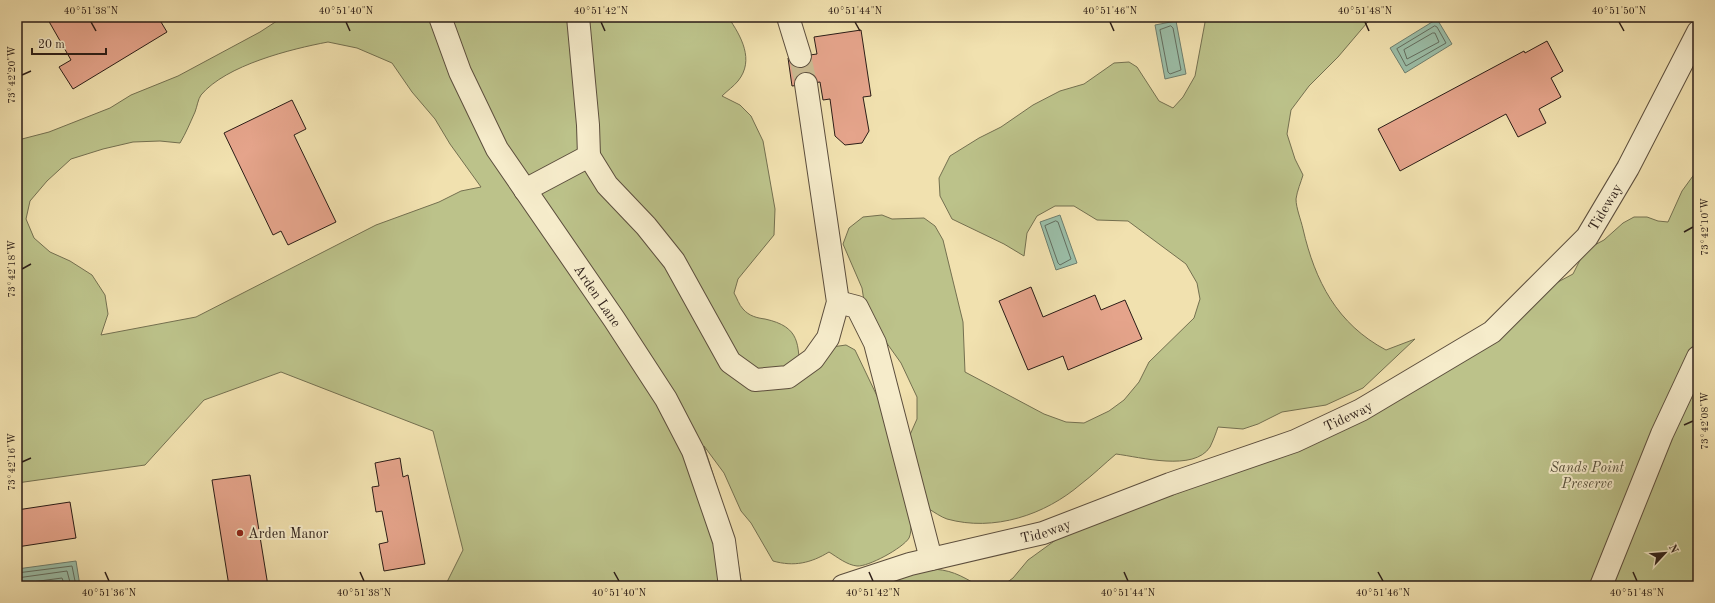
<svg xmlns="http://www.w3.org/2000/svg" width="1715" height="603" viewBox="0 0 1715 603" font-family="'Old Standard TT',serif">
  <style>
    .green { fill: #bcc28a; stroke: #747050; fill-rule: evenodd }
    .water { fill: #9bbea8; stroke: #6e7e6e }
    .lines { fill: none; stroke-linecap: round; stroke-linejoin: round }
    .shore { stroke: #636e60; stroke-width: 1 }
    .building { fill: #e5a48b; stroke: #2b1d17 }
    .minor-tunnel { stroke: #c9ba91; stroke-width: 22; stroke-dasharray: 22 11; stroke-linecap: butt }
    .minor-casing { stroke: #5c4e3d; stroke-width: 24 }
    .minor { stroke: #f6eccb; stroke-width: 22 }
    .ticks { fill: none; stroke: #2b1d17; stroke-width: 1.5 }
    .poi-dot { fill: #8f2418; stroke: #f6eccb; stroke-width: 1.5 }
    .labels { text-anchor: middle; stroke-width: 4; stroke-linejoin: round; paint-order: stroke }
    .street-label { font-size: 14px; fill: #2b1d17; stroke: #f6eccb }
    .park-label { font-size: 14px; font-style: italic; fill: #564f3a; stroke: #f6eccb }
    .poi-label { font-size: 14px; fill: #2b1d17; stroke: #f6eccb; text-anchor: start }
    .neatline { fill: none; stroke: #2b1d17; stroke-width: 1.5 }
    .ticks-label { font-size: 10px; text-anchor: middle; fill: #2b1d17 }
  </style>
  <rect width="100%" height="100%" fill="#f1e1af"/>
  <filter id="stains"><feTurbulence type="fractalNoise" baseFrequency=".005" numOctaves="4"/><feColorMatrix values="0 0 0 0 .2 0 0 0 0 .09 0 0 0 0 .02 0 0 0 .5 -.17"/></filter>
  <radialGradient id="worn" r=".72"><stop offset=".6" stop-color="#630" stop-opacity="0"/><stop offset="1" stop-color="#630" stop-opacity=".3"/></radialGradient>
  <!-- green -->
  <path class="green" d="M283,17H728C741,36 755,60 738,81C734,86 727,91 722,96L740,105L751,116L763,141L775,209L774,235L738,279L734,293C737,298 739,305 743,309C749,316 757,318 765,319C801,327 798,344 800,375L832,347L846,345L855,350L878,398L909,437L917,419V397L901,363L866,314L862,288L843,244L849,228L863,217L882,215L892,219L924,218L935,226L943,240L963,322L965,372L1044,414L1066,422L1084,423L1109,411L1124,400L1139,382L1149,362L1194,318L1200,299L1197,283L1186,264L1128,221L1097,220L1074,206H1055L1037,216L1027,233L1024,256L1004,244L952,219L940,196L939,178L950,156L979,138L1001,127L1033,105L1060,91L1084,84L1114,63L1129,62L1137,67L1159,101L1173,108L1183,97L1195,76L1206,17H1372L1338,57L1309,86L1291,110L1287,134L1295,159L1303,175C1301,182 1297,191 1296,199C1296,208 1301,220 1303,229C1315,281 1337,324 1386,350L1415,339L1363,388L1326,405L1282,412L1258,424L1243,429L1218,427C1216,433 1213,441 1210,447C1194,472 1140,457 1116,454C1104,464 1093,475 1081,484C1045,515 994,532 947,519C941,517 934,512 929,509L911,523C911,528 911,534 909,538C903,548 868,567 857,566C847,565 837,557 829,552C811,563 794,567 773,561L751,523L741,511L724,473L704,446L734,540L742,586H445L463,550L433,431L281,372L204,400L145,465L17,483V137L22,139L49,132L110,108L131,95L178,76L260,32ZM328,42L357,48L392,63L412,92L435,119L450,144L481,187L461,191L439,202L376,225L196,317L101,335L108,314L105,295L92,275L70,261L50,252L34,238L26,219L30,201L47,181L71,159L103,149L133,142L160,141L180,143C186,133 190,123 195,112C197,107 198,99 201,95C226,65 291,49 328,42Z
    M1698,169V586H1002L1013,578L1028,560L1075,526L1148,499L1175,494L1254,465L1533,302L1558,282L1573,274L1580,260L1589,248L1604,240L1623,223L1634,217H1647L1658,221L1668,222L1682,191Z
    M928,569C950,569 960,575 979,586H872Z"/>
  <!-- water -->
  <path class="water" d="M1437,19L1452,44L1405,73L1390,48Z
    M1176,21L1186,74L1165,79L1155,25Z
    M1060,215L1077,263L1056,270L1040,222Z
    M76,561L80,586H17V569Z"/>
  <g class="lines">
    <!-- shore -->
    <path class="shore" d="M1171,26L1173,28L1181,70L1170,74L1168,72L1160,30Z
      M1435,26L1437,27L1446,43L1406,66L1397,49Z
      M1433,33H1435L1439,42L1407,59L1404,50Z
      M1056,221L1058,222L1071,259L1060,265L1058,263L1045,226Z
      M17,573L72,566L76,586
      M17,578L67,571L71,586
      M17,584L62,578L65,586"/>
  </g>
  <!-- building -->
  <path class="building" d="M48,17H158L167,32L73,89L59,67L71,60L47,18Z
    M861,30L871,96L863,97L869,131L862,143L845,145L835,136L830,99L823,100L820,82L792,86L788,58L817,54L814,37Z
    M1547,41L1563,71L1551,78L1561,97L1539,109L1546,123L1518,137L1506,114L1400,171L1378,129L1524,51L1525,53Z
    M292,100L306,129L294,135L336,222L288,245L281,231L273,235L224,133Z
    M1031,287L1043,317L1095,295L1101,310L1125,300L1142,339L1068,370L1063,356L1028,370L999,301Z
    M400,458L403,477L408,475L425,564L384,571L379,544L388,542L382,511L376,512L372,487L379,486L375,463Z
    M250,475L268,586H229L212,480Z
    M70,502L76,538L17,547V510Z"/>
  <g class="lines">
    <!-- minor-tunnel -->
    <path class="minor-tunnel" d="M800,56L806,84"/>
    <defs>
      <g id="minor">
        <path id="s1" d="M440,17L460,72L497,149L614,319L666,399L693,451L724,541L730,586"/>
        <path d="M788,17L800,56"/>
        <path d="M589,156L607,185L646,226L674,261L730,362L755,380L788,377L813,359L828,338L838,302L806,84"/>
        <path d="M525,190L589,156L588,125L578,17"/>
        <path d="M838,302L857,307L875,343L931,559"/>
        <path id="s2" d="M843,586L910,564L1043,533L1170,484L1295,441L1361,410L1492,332L1587,237L1628,168L1698,32"/>
        <path d="M1601,586L1662,434L1698,357"/>
      </g>
    </defs>
    <!-- minor casing -->
    <use href="#minor" class="minor-casing"/>
    <!-- minor -->
    <use href="#minor" class="minor"/>
  </g>
  <!-- ticks -->
  <path class="ticks" d="M91,22L96,31M346,22L350,31M601,22L605,31M855,22L860,31M1110,22L1114,31M1365,22L1369,31M1619,22L1624,31M22,75L31,71M1684,232L1693,227M22,269L31,264M1684,425L1693,421M22,462L31,458M105,572L109,581M360,572L364,581M614,572L619,581M869,572L873,581M1124,572L1128,581M1378,572L1383,581M1633,572L1637,581"/>
  <!-- markers -->
  <circle class="poi-dot" cx="240" cy="533" r="4"/>
  <g class="labels">
    <!-- street labels -->
    <g class="street-label">
      <text dy="5" stroke="none"><textPath href="#s2" startOffset="870">Tideway</textPath></text>
      <text dy="5" stroke="none"><textPath href="#s1" startOffset="322">Arden Lane</textPath></text>
      <text dy="5" stroke="none"><textPath href="#s2" startOffset="534">Tideway</textPath></text>
      <text dy="5" stroke="none"><textPath href="#s2" startOffset="210">Tideway</textPath></text>
    </g>
    <!-- park labels -->
    <g class="park-label">
      <text x="1587" y="472">Sands Point<tspan x="1587" dy="16">Preserve</tspan></text>
    </g>
    <!-- poi labels -->
    <g class="poi-label">
      <text x="248" y="538">Arden Manor</text>
    </g>
  </g>
  <!-- margin -->
  <rect width="1715" height="603" fill="none" stroke="#f1e1af" stroke-width="44"/>
  <!-- north arrow -->
  <g transform="translate(1665 553) rotate(64)" stroke="#f6eccb" stroke-width="3" paint-order="stroke">
  <path d="M0-3L7 15L0 10L-7 15Z" fill="#2b1d17"/>
  <text y="-6" font-size="11" font-weight="bold" text-anchor="middle" fill="#2b1d17">N</text>
  </g>
  <!-- scale -->
  <path d="M32 48v6h74v-6" fill="none" stroke="#2b1d17" stroke-width="2"/>
  <text x="38" y="48" font-size="12" fill="#2b1d17" stroke="#f6eccb" stroke-width="3" paint-order="stroke">20 m</text>
  <rect x="22" y="22" width="1671" height="559" class="neatline"/>
  <g class="ticks-label">
    <text x="91" y="14">40°51'38"N</text>
    <text x="346" y="14">40°51'40"N</text>
    <text x="601" y="14">40°51'42"N</text>
    <text x="855" y="14">40°51'44"N</text>
    <text x="1110" y="14">40°51'46"N</text>
    <text x="1365" y="14">40°51'48"N</text>
    <text x="1619" y="14">40°51'50"N</text>
    <text transform="translate(11 75) rotate(-90)" y="4">73°42'20"W</text>
    <text transform="translate(1704 227) rotate(-90)" y="4">73°42'10"W</text>
    <text transform="translate(11 269) rotate(-90)" y="4">73°42'18"W</text>
    <text transform="translate(1704 421) rotate(-90)" y="4">73°42'08"W</text>
    <text transform="translate(11 462) rotate(-90)" y="4">73°42'16"W</text>
    <text x="109" y="596">40°51'36"N</text>
    <text x="364" y="596">40°51'38"N</text>
    <text x="619" y="596">40°51'40"N</text>
    <text x="873" y="596">40°51'42"N</text>
    <text x="1128" y="596">40°51'44"N</text>
    <text x="1383" y="596">40°51'46"N</text>
    <text x="1637" y="596">40°51'48"N</text>
  </g>
  <rect width="100%" height="100%" filter="url(#stains)"/>
  <rect width="100%" height="100%" fill="url(#worn)"/>
</svg>
